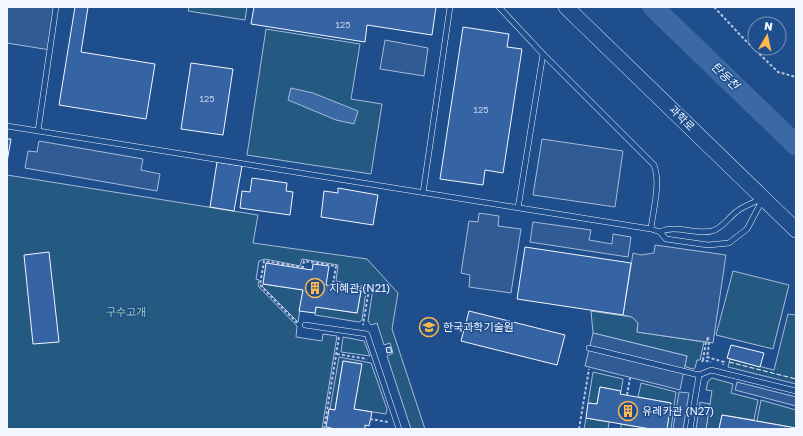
<svg xmlns="http://www.w3.org/2000/svg" width="803" height="436" viewBox="0 0 803 436" font-family="'Golos Text','Noto Sans KR',sans-serif">
  <style>
    .green { fill: #245a82; stroke: #a8bbd7 }
    .parking { fill: #305b95; stroke: #a8bbd7 }
    .water { fill: #3b69a3; stroke: #a8bbd7 }
    .lines { fill: none; stroke-linecap: round; stroke-linejoin: round }
    .river { stroke: #3b69a3; stroke-width: 21 }
    .building { fill: #3563a3; stroke: #f2f6ff }
    .service-casing { stroke: #f2f6ff; stroke-width: 6 }
    .secondary-casing { stroke: #f2f6ff; stroke-width: 16 }
    .path { stroke: #b3c4dc; stroke-width: 2; stroke-dasharray: 3 2; stroke-linecap: butt }
    .service { stroke: #1f4e8c; stroke-width: 5 }
    .secondary { stroke: #1f4e8c; stroke-width: 15 }
    .fence { stroke: #f2f6ff; stroke-width: 1; stroke-dasharray: 5 2; stroke-linecap: butt }
    .labels { text-anchor: middle; stroke-width: 3; stroke-linejoin: round; paint-order: stroke }
    .number-label { font-size: 9px; fill: #c3d1e8 }
    .street-label { font-size: 11px; fill: #f2f6ff; stroke: #1f4e8c }
    .poi-label { font-size: 11px; fill: #f2f6ff; stroke: #1f4e8c; text-anchor: start }
    .park-label { font-size: 11px; fill: #97c8a6; stroke: #1f4e8c }
    .water-label { font-size: 12px; font-style: italic; fill: #f2f6ff; stroke: #1f4e8c }
  </style>
  <rect width="100%" height="100%" fill="#1f4e8c"/>
  <!-- green -->
  <path class="green" d="M189,7H247L245,20L188,11Z
    M266,29L360,44L351,99L382,104L371,174L247,155Z
    M7,175L258,215L253,243L367,259L398,293L392,329L425,429H411L387,356L393,353L390,343L384,345L377,323L371,325L368,321L373,288L336,281L338,265L302,259L300,266L265,259L259,261L256,279L259,280L258,286L297,326L296,337L322,341L323,334L337,336L322,429H7Z
    M733,271L789,285L773,349L716,335Z
    M263,284L303,290L298,322L262,286Z
    M361,291H366L362,320L359,322L315,315L316,307L357,313Z
    M591,311L632,317L638,323L637,332L704,342L700,360H697L695,368L693,369L686,367L685,365L687,356L593,333Z
    M788,314L796,315V384L728,367L730,359L774,370Z
    M343,337L364,341L370,356L341,352Z
    M339,357L371,363L387,409L386,414L354,409L361,364L343,361L335,410L330,409Z
    M593,372L623,379L621,391L600,387L597,404L588,403Z
    M712,378L733,384L731,393L758,400L754,420L722,415L719,429H706L712,391L706,390L708,381Z
    M641,383L676,392L671,429H667L671,403L638,397Z
    M761,400L796,410V428L757,421Z
    M586,418L609,422L608,429H584Z
    M621,424L651,429H621Z"/>
  <!-- parking -->
  <path class="parking" d="M7,7H56L50,50L7,43Z
    M385,40L428,48L424,76L380,69Z
    M542,139L623,151L615,207L533,195Z
    M39,141L143,159L141,170L160,174L157,191L25,168L28,151L37,152Z
    M479,213L499,216L498,226L521,229L511,293L469,287L470,275L461,273L469,221L478,222Z
    M533,222L591,230L589,240L612,244L613,234L631,237L628,257L530,242Z
    M655,245L726,255L713,343L637,332L638,323L632,317L623,315L633,253L641,255L654,253Z
    M593,333L687,356L680,390L585,366Z
    M737,382L796,397V406L735,390Z
    M679,392L689,393L683,429H673Z
    M700,402L710,404L706,429H696Z"/>
  <!-- water -->
  <path class="water" d="M291,88L313,93L358,111L354,124L336,120L288,100Z"/>
  <g class="lines">
    <!-- river -->
    <path class="river" d="M653,7L796,145"/>
  </g>
  <!-- building -->
  <path class="building" d="M75,7H88L81,52L155,64L146,119L59,105Z
    M254,7H436L432,35L367,25L365,42L251,24Z
    M463,27L509,34L507,47L522,49L503,173L485,170L483,185L440,179Z
    M191,63L233,69L223,135L181,129Z
    M7,139H11L7,162Z
    M217,162L242,166L234,211L210,207Z
    M252,178L287,183L286,191L293,192L290,215L240,208L242,191L250,192Z
    M338,188L378,195L373,225L321,217L324,191L338,193Z
    M525,247L631,263L623,315L517,299Z
    M49,252L59,342L33,344L24,255Z
    M266,263L312,270L313,264L329,266L326,285L361,291L357,313L316,307L315,313L299,311L303,290L263,284Z
    M469,311L565,335L557,365L461,341Z
    M731,345L764,353L760,367L727,358Z
    M390,347L392,352L387,353L386,348Z
    M343,361L362,364L354,409L372,412L369,426L365,425V429H335L326,427L329,409L335,410Z
    M600,387L621,391L620,394L671,403L667,429H651L586,418L588,403L597,404Z
    M722,415L796,428V429H719Z"/>
  <g class="lines">
    <defs>
      <path id="service" d="M499,7L543,54L654,165C661,183 653,210 651,229
        M7,126L651,229L660,232L666,239L708,245L729,243L747,229L763,199
        M38,131L56,7
        M423,193L450,7
        M518,208L543,54
        M660,232C675,224 695,235 712,231C723,228 728,218 736,212C743,206 753,203 761,199
        M305,325L367,334L399,429
        M589,348L699,375L711,370L796,391
        M690,429L699,375"/>
      <path id="secondary" d="M566,7L796,230"/>
    </defs>
    <!-- service casing -->
    <use href="#service" class="service-casing"/>
    <!-- secondary casing -->
    <use href="#secondary" class="secondary-casing"/>
    <!-- path -->
    <path class="path" d="M714,7L744,39L778,72L796,77
      M297,323L260,285L264,261L303,267L304,261L336,266L333,284L369,289L363,325
      M708,337L709,345L707,357L724,362L723,365
      M337,354L367,359
      M703,360L706,342L708,338
      M702,362L703,360L711,362
      M627,395L630,378
      M370,419L388,422
      M324,429L339,337
      M579,429L589,369"/>
    <!-- service -->
    <use href="#service" class="service"/>
    <!-- secondary -->
    <use href="#secondary" class="secondary"/>
    <!-- fence -->
    <path class="fence" d="M729,362L796,379"/>
  </g>
  <!-- icons -->
  <defs>
    <symbol id="building-ring" viewBox="-11 -11 22 22"><circle r="9.5" fill="#1f4e8c" stroke="#ffb74d" stroke-width="1.5"/><path d="M-4-6H4V6H1V3H-1V6H-4ZM-2.5-4.3h1.7v1.8h-1.7ZM.8-4.3h1.7v1.8H.8ZM-2.5-1h1.7V.8h-1.7ZM.8-1h1.7V.8H.8Z" fill="#ffb74d"/></symbol>
    <symbol id="university-ring" viewBox="-11 -11 22 22"><circle r="9.5" fill="#1f4e8c" stroke="#ffb74d" stroke-width="1.5"/><path d="M0-5L7-2L0 1L-7-2ZM-4 1L0 2.5L4 1V4Q0 6-4 4Z" fill="#ffb74d"/></symbol>
  </defs>
  <g fill-rule="evenodd">
    <use href="#building-ring" x="304" y="277" width="22" height="22"/>
    <use href="#university-ring" x="418" y="316" width="22" height="22"/>
    <use href="#building-ring" x="617" y="400" width="22" height="22"/>
  </g>
  <g class="labels">
    <!-- number labels -->
    <g class="number-label">
      <text x="343" y="28">125</text>
      <text x="207" y="102">125</text>
      <text x="481" y="113">125</text>
    </g>
    <!-- street labels -->
    <g class="street-label">
      <text transform="translate(682 118) rotate(45)" y="4">과학로</text>
    </g>
    <!-- poi labels -->
    <g class="poi-label">
      <text x="329" y="292">지혜관 (N21)</text>
      <text x="443" y="331">한국과학기술원</text>
      <text x="642" y="415">유레카관 (N27)</text>
    </g>
    <!-- park labels -->
    <g class="park-label">
      <text x="126" y="316">구수고개</text>
    </g>
    <!-- water labels -->
    <g class="water-label">
      <text transform="translate(725 76) rotate(44)" y="4">탄동천</text>
    </g>
  </g>
  <!-- border -->
  <rect width="803" height="436" fill="none" stroke="#f2f6ff" stroke-width="16"/>
  <!-- north arrow -->
  <g transform="translate(767 36) rotate(9)"><circle r="19" fill="#1f4e8c" stroke="#7391ba"/>
  <path d="M0-3L7 15L0 10L-7 15Z" fill="#ffb74d"/>
  <text y="-6" font-size="11" font-weight="bold" text-anchor="middle" fill="#f2f6ff">N</text>
  </g>
</svg>
